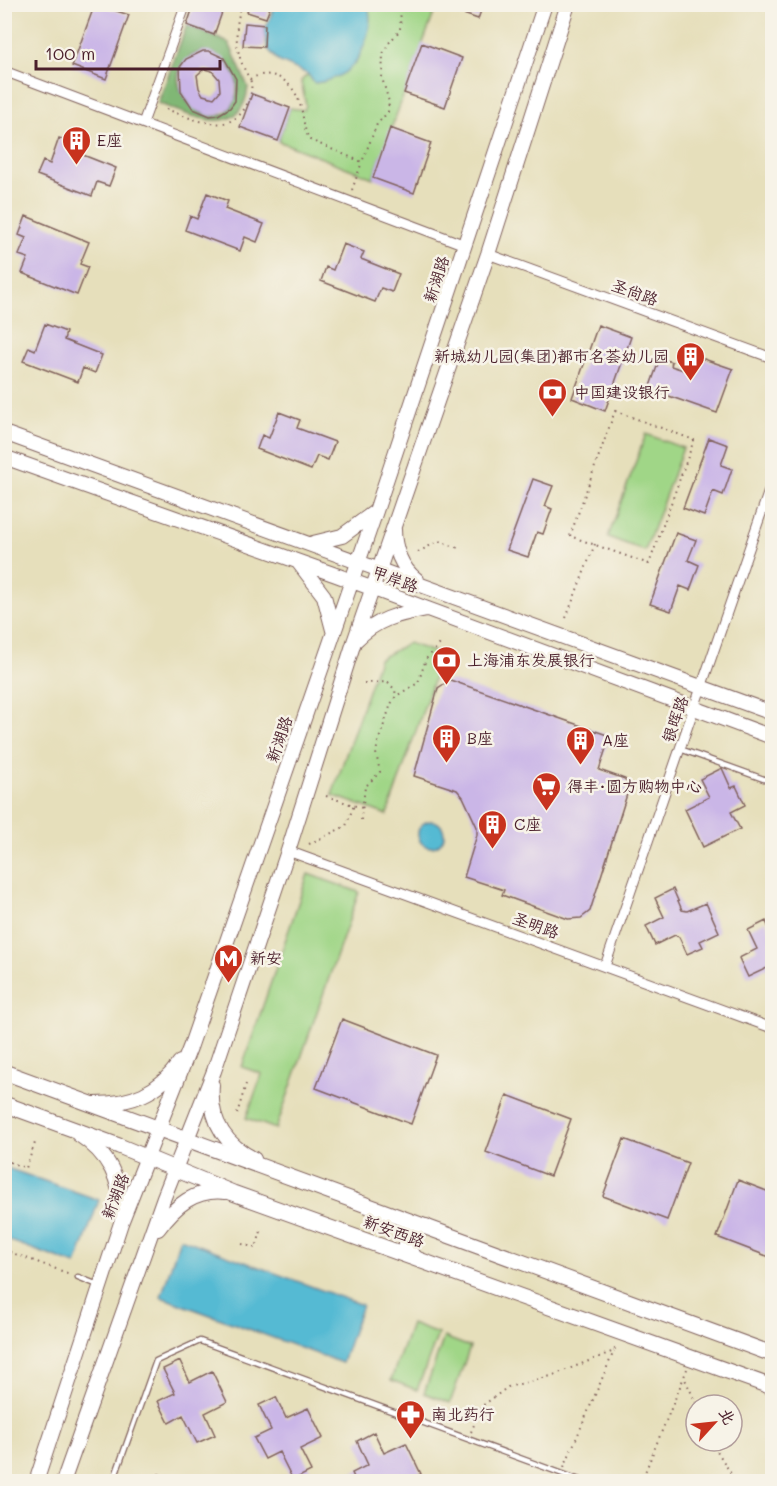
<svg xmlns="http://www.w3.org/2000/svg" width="777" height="1486" viewBox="0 0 777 1486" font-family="Mali,'LXGW WenKai TC',sans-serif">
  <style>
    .green { fill: #a0d687; stroke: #757a59; stroke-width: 1.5 }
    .forest { fill: #80b774; stroke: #656b50; stroke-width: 1.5; fill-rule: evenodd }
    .water { fill: #55bad3; stroke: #506c7f; stroke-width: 1.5 }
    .building { fill: #cab6e7; fill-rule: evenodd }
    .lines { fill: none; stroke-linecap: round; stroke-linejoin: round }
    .service-casing { stroke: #81625d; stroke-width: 7 }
    .minor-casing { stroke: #81625d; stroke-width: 11 }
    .secondary-casing { stroke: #81625d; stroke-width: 16 }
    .primary-casing { stroke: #81625d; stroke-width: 17 }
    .path { stroke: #81625d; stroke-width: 2; stroke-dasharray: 1.5 4.5; stroke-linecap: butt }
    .service { stroke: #fff; stroke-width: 4.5 }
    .minor { stroke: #fff; stroke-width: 9 }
    .secondary { stroke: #fff; stroke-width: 14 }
    .primary { stroke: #fff; stroke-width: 15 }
    .labels { text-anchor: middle; stroke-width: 5; stroke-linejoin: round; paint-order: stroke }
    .poi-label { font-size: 16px; fill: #4a1f2b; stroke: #f7f3e8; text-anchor: start }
    .street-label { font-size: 16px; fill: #4a1f2b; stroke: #f7f3e8 }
  </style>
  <rect width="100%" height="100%" fill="#f7f3e8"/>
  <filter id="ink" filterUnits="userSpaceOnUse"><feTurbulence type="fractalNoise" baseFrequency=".0167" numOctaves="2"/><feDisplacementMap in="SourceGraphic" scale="12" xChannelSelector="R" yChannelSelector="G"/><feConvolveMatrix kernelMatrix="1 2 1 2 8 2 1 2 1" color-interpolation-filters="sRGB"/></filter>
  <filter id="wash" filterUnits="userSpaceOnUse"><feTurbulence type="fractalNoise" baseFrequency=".008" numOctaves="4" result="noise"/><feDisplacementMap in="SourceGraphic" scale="24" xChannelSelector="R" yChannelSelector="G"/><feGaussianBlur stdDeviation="1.35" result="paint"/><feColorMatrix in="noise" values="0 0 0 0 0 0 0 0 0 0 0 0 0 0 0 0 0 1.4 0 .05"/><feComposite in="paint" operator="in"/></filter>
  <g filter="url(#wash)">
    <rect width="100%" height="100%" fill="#e6dfbb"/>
    <!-- green -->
    <path class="green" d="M370,5H437L373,178L278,141L290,108L304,110L306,105L301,81L308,74L314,83L323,82Z
      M646,434L683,448L645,551L608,537Z
      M408,643L442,655L387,815L332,795L379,659Z
      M308,874L359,892L276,1129L246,1118L262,1074L242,1067Z
      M411,1324L438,1334L417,1390L391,1380Z
      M444,1337L470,1347L450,1403L424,1393Z"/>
    <!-- forest -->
    <path class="forest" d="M187,25L229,43L248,87C242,142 190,115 158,103ZM203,51C226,52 245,80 234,102C212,148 141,70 203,51Z"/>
    <!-- water -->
    <path class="water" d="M367,4C375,21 364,53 352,66C344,76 326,82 314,83L308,74L278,61L268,49L264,33L275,5Z
      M418 834a13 13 0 1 1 26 0a13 13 0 1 1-26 0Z
      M4,1167L99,1200L76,1265L5,1239Z
      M180,1238L362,1305L342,1363L161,1297Z"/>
    <g id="blocks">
      <!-- building -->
      <path class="building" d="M95,4L129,15L106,79L72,66Z
        M194,4H225L214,35L187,25Z
        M249,5H271L266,18L247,12Z
        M437,5H483L478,19Z
        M245,23L265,25L264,47L243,46Z
        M422,43L462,58L445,107L404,93Z
        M203,51H209L224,58L236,79L235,101L230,108L218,115L210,116L193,109L181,91L180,67L186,59ZM204,69L212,71L219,79L220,91L214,98L203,95L199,88L197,75Z
        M252,94L290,108L278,141L240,127Z
        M390,128L431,143L414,193L373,178Z
        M59,138L81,146L78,153L116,168L109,186L97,182L92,196L37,175L43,161L50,164Z
        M207,193L228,201L225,209L264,224L257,242L245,237L240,251L185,230L190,216L197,219Z
        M26,216L89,242L80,264L88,267L77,295L22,273L28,258L19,255L26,238L19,235Z
        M343,244L364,252L361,259L399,274L392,292L381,288L375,302L321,281L326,267L333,270Z
        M45,324L66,332L64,340L102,355L95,373L83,368L78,382L23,361L29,347L35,350Z
        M598,325L631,337L605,411L572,398Z
        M698,357L733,369L717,413L649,389L660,358L672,362L671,366L693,373Z
        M279,412L300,420L297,428L335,442L328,460L317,456L311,470L257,449L262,435L269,438Z
        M709,438L728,445L721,465L732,469L723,495L713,491L704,516L683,508Z
        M533,479L553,486L545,506L552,509L543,534L537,532L528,557L507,550Z
        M676,533L696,540L688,560L699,565L690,590L680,586L671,611L650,604Z
        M450,680L610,736L599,770L625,779L629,788L590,911L581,918L568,919L502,895L504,890L464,877L477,835V827L463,797L457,790L414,776L438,688Z
        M722,768L731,788L736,786L745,805L731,812L740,829L703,847L685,809L709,797L700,779Z
        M673,889L682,910L687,911L706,903L719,932L700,941L703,947L687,954L679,937L675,935L655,945L646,926L664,917L655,898Z
        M766,921L772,936V969L769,967L748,977L739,958L757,949L748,930Z
        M342,1019L436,1055L411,1124L316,1088Z
        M507,1095L571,1119L550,1176L486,1152Z
        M624,1139L688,1163L667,1220L603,1196Z
        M738,1180L772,1193V1258L717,1237Z
        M180,1361L190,1382L212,1371L227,1402L205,1413L215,1435L197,1443L183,1415L169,1423L158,1401L175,1393L163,1369Z
        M276,1397L286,1418L308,1408L323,1438L300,1449L311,1471L293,1480L279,1452L265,1459L254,1438L271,1430L259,1405Z
        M374,1432L384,1453L406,1443L421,1474L404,1482H356L352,1473L368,1465L357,1441Z
        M159,1474L176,1481V1482H156Z"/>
    </g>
  </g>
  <g filter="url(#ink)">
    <use href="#blocks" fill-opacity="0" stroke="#81625d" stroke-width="1.5"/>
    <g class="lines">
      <defs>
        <path id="service" d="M680,749L772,782
          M78,1277L98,1285
          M113,1482L156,1361L200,1341L585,1482"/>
        <path id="minor" d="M4,71L465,245
          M143,123L186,4
          M488,254L772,358
          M288,851L772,1028
          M605,966L772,482"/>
        <path id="secondary" d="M4,433L772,713
          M4,457L336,575L772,737
          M394,529C394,548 401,568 417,580
          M313,543L342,536L376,511
          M299,563L324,596L333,630
          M355,641C376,619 398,614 426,609
          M212,1085C209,1120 224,1144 254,1159
          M95,1104C131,1104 159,1093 180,1062
          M78,1134C109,1154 122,1180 121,1216
          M158,1229C175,1206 195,1188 226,1192
          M416,1258L406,1247C405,1234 413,1225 426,1226
          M36,1482L121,1223L191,1045L376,511L545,4
          M63,1482L164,1197L214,1071L288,851L354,642L488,254L568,4"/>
        <path id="primary" d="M4,1072L772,1354
          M4,1104L119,1146L233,1193L772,1387"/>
      </defs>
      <!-- service casing -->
      <use href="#service" class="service-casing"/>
      <!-- minor casing -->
      <use href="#minor" class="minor-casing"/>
      <!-- secondary casing -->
      <use href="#secondary" class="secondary-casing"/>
      <!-- primary casing -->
      <use href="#primary" class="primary-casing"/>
      <!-- path -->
      <path class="path" d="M242,4C233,30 235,56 250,79C272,67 293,81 300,104C304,117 303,129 310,140L362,162L377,124L388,112L389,102L382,78L383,54L388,44L400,30L401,4
        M166,109C191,118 229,138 246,106C251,97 253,88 250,79
        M352,190L362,162
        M615,411L694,440L649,564L570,536Z
        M418,552L439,541L458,548
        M566,618L595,544
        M364,683L388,682L395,690L396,696
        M326,796L362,808
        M361,820L365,787L380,772L376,753L378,742L391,704L396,696L418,683L426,659L442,642
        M309,844L346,826L354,805
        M237,1114L246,1084
        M4,1160L26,1168L35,1143
        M242,1244L256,1248L262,1228
        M4,1250L70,1274
        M687,1369L684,1377L697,1405
        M471,1432L482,1406L508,1387L551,1376L614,1351L616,1346
        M711,1441L736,1482
        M564,1467L614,1351
        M641,1482L684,1377"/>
      <!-- service -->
      <use href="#service" class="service"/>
      <!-- minor -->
      <use href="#minor" class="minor"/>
      <!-- secondary -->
      <use href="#secondary" class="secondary"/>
      <!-- primary -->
      <use href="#primary" class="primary"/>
    </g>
  </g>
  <!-- icons -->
  <defs>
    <symbol id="building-pin" viewBox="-11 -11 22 30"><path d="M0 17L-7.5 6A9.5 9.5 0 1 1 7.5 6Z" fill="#c8321e" stroke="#f7f3e8"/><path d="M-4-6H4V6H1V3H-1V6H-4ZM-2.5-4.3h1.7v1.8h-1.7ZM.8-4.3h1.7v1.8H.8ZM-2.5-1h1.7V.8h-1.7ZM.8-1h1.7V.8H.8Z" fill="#fff"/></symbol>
    <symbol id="bank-pin" viewBox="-11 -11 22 30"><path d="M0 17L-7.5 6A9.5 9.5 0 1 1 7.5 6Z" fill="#c8321e" stroke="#f7f3e8"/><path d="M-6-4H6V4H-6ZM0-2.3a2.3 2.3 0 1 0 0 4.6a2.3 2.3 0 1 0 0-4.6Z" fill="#fff"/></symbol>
    <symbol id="supermarket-pin" viewBox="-11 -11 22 30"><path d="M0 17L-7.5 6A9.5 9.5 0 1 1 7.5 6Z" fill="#c8321e" stroke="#f7f3e8"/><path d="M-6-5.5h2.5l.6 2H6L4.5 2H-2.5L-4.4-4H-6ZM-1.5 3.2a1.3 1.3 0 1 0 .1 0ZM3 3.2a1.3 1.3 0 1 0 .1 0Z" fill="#fff"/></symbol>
    <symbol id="metro-pin" viewBox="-11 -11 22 30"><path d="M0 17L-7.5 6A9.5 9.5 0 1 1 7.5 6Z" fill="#c8321e" stroke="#f7f3e8"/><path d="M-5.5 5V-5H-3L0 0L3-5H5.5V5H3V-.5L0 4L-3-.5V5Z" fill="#fff"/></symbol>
    <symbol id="pharmacy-pin" viewBox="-11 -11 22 30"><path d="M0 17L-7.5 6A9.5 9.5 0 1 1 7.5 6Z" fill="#c8321e" stroke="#f7f3e8"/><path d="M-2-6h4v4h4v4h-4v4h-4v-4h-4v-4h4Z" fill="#fff"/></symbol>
  </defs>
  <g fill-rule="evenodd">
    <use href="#building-pin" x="60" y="124" width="33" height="45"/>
    <use href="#building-pin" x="674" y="340" width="33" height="45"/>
    <use href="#bank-pin" x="536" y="376" width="33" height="45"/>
    <use href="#bank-pin" x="430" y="644" width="33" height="45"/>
    <use href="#building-pin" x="430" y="722" width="33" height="45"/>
    <use href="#building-pin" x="564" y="724" width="33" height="45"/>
    <use href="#supermarket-pin" x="530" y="770" width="33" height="45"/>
    <use href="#building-pin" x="476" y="808" width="33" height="45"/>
    <use href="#metro-pin" x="212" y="942" width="33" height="45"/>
    <use href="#pharmacy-pin" x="394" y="1398" width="33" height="45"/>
  </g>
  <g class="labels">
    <!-- poi labels -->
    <g class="poi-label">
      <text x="97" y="146">E座</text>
      <text x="669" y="362" text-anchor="end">新城幼儿园(集团)都市名荟幼儿园</text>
      <text x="574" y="398">中国建设银行</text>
      <text x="467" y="666">上海浦东发展银行</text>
      <text x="467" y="744">B座</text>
      <text x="602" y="746">A座</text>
      <text x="567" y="792">得丰·圆方购物中心</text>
      <text x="514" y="830">C座</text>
      <text x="250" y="964">新安</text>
      <text x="431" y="1420">南北药行</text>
    </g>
    <!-- street labels -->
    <g class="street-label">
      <text transform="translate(436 279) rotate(-72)" y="6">新湖路</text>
      <text transform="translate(635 292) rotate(20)" y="6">圣尚路</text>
      <text transform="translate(395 579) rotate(20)" y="6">甲岸路</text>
      <text transform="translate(675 719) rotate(-71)" y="6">银晖路</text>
      <text transform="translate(279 739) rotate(-71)" y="6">新湖路</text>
      <text transform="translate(536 925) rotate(20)" y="6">圣明路</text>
      <text transform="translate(115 1196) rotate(-69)" y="6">新湖路</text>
      <text transform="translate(394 1231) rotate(20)" y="6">新安西路</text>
    </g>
  </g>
  <!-- margin -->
  <rect width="777" height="1486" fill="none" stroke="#f7f3e8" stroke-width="24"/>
  <!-- north arrow -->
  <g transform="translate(714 1423) rotate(63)"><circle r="28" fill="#f7f3e8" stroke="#b29e9c" stroke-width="1.5"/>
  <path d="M0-4.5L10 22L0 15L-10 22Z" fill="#c8321e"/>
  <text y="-9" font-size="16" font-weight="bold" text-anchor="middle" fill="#4a1f2b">北</text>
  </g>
  <!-- scale -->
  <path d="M36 60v9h184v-9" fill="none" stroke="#4a1f2b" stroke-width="3"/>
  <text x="45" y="60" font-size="18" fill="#4a1f2b" stroke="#f7f3e8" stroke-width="4.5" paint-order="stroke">100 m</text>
</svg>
